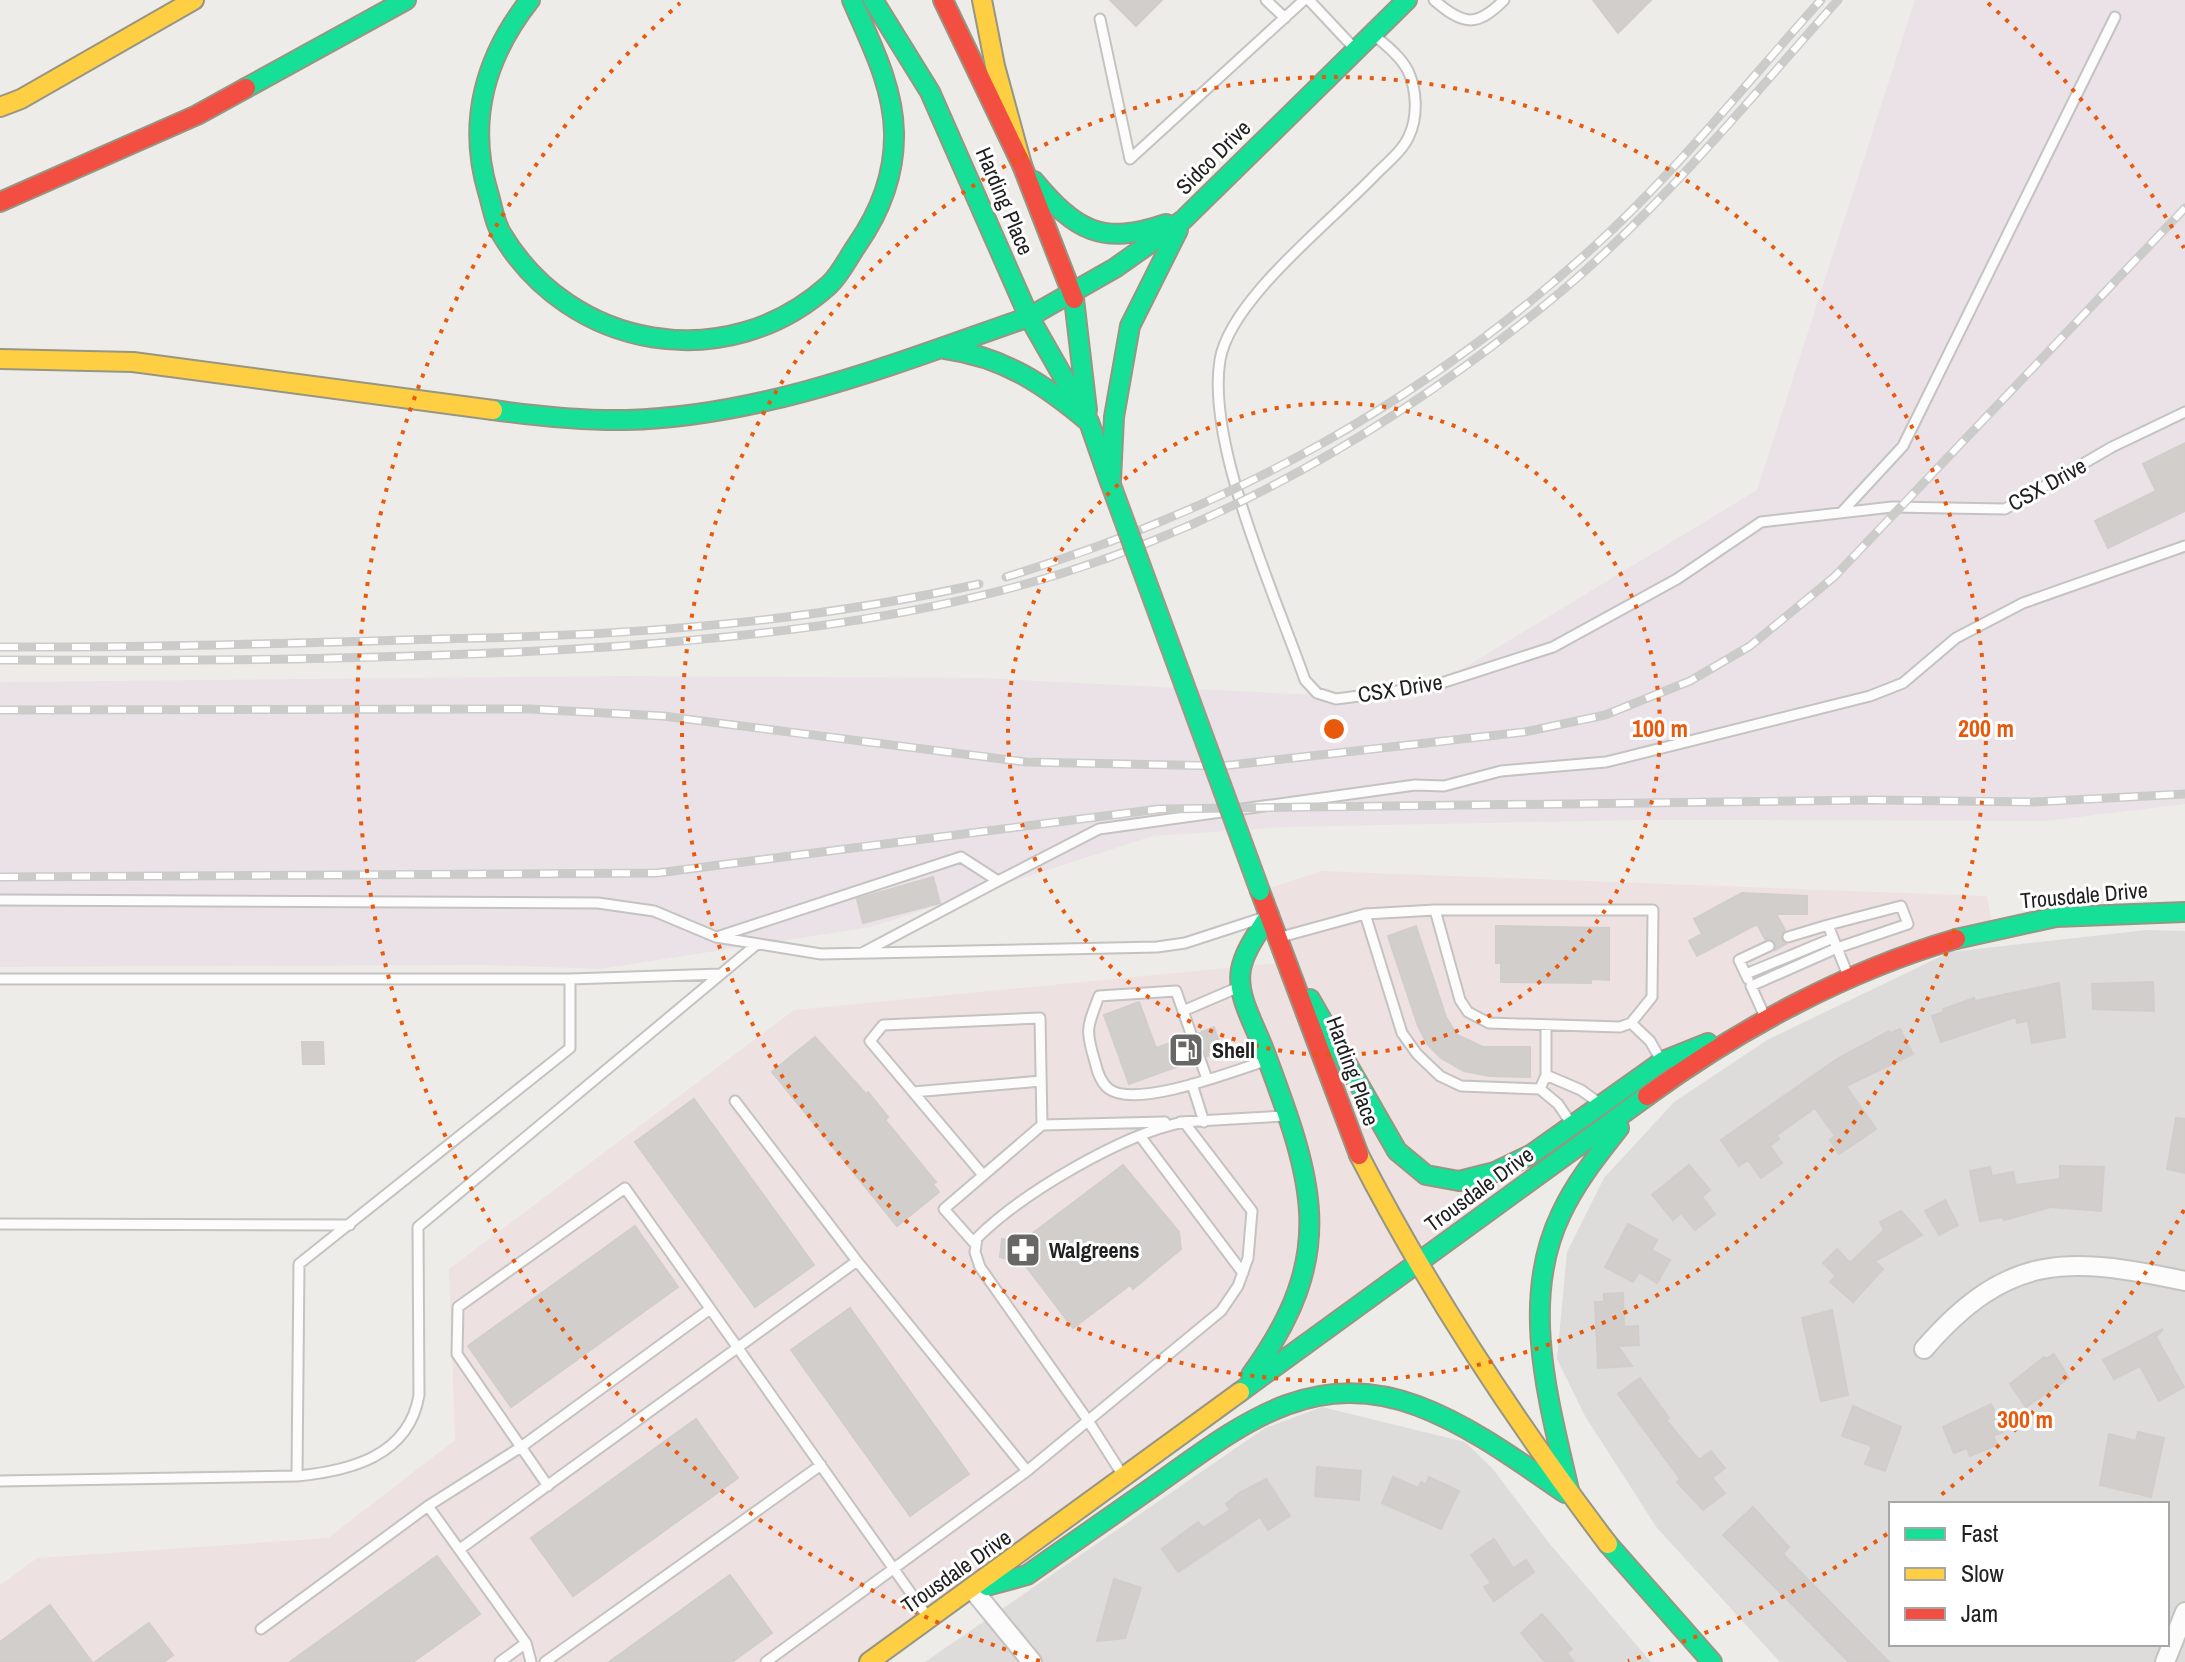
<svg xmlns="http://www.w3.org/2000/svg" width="2185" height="1662" viewBox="0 0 2185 1662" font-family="'Archivo Narrow',sans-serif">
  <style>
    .residential { fill: #dddcda; fill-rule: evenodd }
    .commercial { fill: #eee1e1 }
    .industrial { fill: #ebe2e8 }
    .building { fill: #d1cecc; stroke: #d1cdcb; stroke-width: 2 }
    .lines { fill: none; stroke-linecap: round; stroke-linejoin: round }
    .lane-casing { stroke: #c4c3c1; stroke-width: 13 }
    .street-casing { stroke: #c4c3c1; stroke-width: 22 }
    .fast-casing { stroke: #979683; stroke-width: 22 }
    .slow-casing { stroke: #979683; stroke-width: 22 }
    .jam-casing { stroke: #979683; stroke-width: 22 }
    .lane { stroke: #fcfcfc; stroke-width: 9 }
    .street { stroke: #fcfcfc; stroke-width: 18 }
    .fast { stroke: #16e098; stroke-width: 18 }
    .slow { stroke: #ffcf43; stroke-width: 18 }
    .jam { stroke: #f24e42; stroke-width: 18 }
    .rail-casing { stroke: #cbcbca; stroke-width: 9 }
    .rail { stroke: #fff; stroke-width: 6; stroke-dasharray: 18; stroke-linecap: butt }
    .fast-bridge-casing { stroke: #a29787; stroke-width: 22; stroke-linecap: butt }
    .fast-bridge { stroke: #16e098; stroke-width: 18 }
    .ring { fill: none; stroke: #e8590c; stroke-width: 4; stroke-dasharray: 4 8 }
    .labels { text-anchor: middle; stroke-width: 6; stroke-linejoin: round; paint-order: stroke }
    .street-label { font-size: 22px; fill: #202020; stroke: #fff }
    .poi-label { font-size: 22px; font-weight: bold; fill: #202020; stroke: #fff; text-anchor: start }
    .centre { fill: #e8590c; stroke: #fff; stroke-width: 4 }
    .ring-label { font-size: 24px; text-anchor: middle; font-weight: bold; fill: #e8590c; stroke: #fff; stroke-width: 6; stroke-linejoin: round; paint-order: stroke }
  </style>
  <rect width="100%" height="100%" fill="#eeece9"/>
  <!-- residential -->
  <path class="residential" d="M2147,930L2185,931V1662H1780L1657,1528L1585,1416L1557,1359L1567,1252L1604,1178L1674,1102L1767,1040L1950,952ZM1891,1504H2167V1644H1891Z
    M1322,1407L1465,1442L1492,1468L1549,1543L1651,1662H925L1265,1428Z"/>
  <!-- commercial -->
  <path class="commercial" d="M1322,871L1987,896L1993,929L1779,1011L870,1662H0V1585L37,1558L328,1538L455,1440L449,1269L794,1010L1287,962L1260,891Z"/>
  <!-- industrial -->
  <path class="industrial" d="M1915,0H2185V804L2047,821L1645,820L1285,827L1153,836L871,927L600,969L484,965L0,967V682L622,676L983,678L1411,700L1757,490Z"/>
  <!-- building -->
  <path class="building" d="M1110,0H1162L1136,26Z
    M1593,0H1651L1618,33Z
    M2185,443V511L2108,548L2095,521L2156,491L2143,464Z
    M933,877L940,903L863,923L857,899Z
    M1742,893L1807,896V914H1776L1785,930L1781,938L1786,944L1775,950V942L1765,939L1757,924L1697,956L1689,941L1702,934L1694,919Z
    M1416,926L1446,1017L1457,1035L1483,1047H1530V1077L1490,1076L1464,1071L1441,1058L1428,1045L1418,1026L1388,936Z
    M1496,926L1609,928V980L1591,979V983L1501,982V963H1496Z
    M2153,982L2154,1011L2093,1009L2092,984Z
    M2059,983L2065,1037L2032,1043L2028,1021L2017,1023L2016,1017L1941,1042L1932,1016L1944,1012L1943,1009L1974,998L1975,1001Z
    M1139,1002L1156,1048L1184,1038L1193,1061L1129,1084L1104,1015Z
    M1214,1027L1222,1051L1207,1056L1199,1033Z
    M1900,1029L1913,1054L1846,1086L1876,1129L1839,1154L1830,1140L1835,1136L1815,1108L1777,1135L1779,1139L1770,1146L1782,1163L1761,1178L1748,1160L1739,1166L1721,1140L1837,1059L1889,1031L1890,1033Z
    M815,1037L866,1094L868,1092L888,1117L885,1120L936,1182L933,1184L939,1192L897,1226L772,1072Z
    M302,1042H323L324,1064H303Z
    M694,1099L814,1265L755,1307L635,1142Z
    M2176,1118L2185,1119V1173L2167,1169Z
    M1123,1165L1179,1232L1181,1249L1133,1289L1130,1285L1073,1328L1025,1265L1000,1257L1002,1239L1021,1242Z
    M1689,1165L1710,1190L1702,1197L1715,1214L1695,1230L1681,1213L1673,1220L1652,1195Z
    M2060,1166L2104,1167L2101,1211L2051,1207L2004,1220L2003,1217L1980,1221L1970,1171L1990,1167L1992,1176L2013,1172L2016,1185L2060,1179Z
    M1945,1200L1958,1225L1939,1235L1925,1211Z
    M1901,1211L1922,1235L1875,1261L1883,1269L1853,1302L1830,1282L1836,1276L1823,1263L1837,1249L1850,1263L1884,1230L1880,1222Z
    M1628,1224L1657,1240L1652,1250L1670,1260L1657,1283L1639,1272L1633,1282L1605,1267Z
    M635,1226L678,1287L511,1407L468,1346Z
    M1623,1293L1624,1327L1638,1326L1639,1345L1618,1346L1632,1366L1598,1368L1595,1302H1604V1294Z
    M850,1308L969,1474L910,1516L791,1350Z
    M1832,1310L1848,1395L1821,1401L1802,1318Z
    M2163,1329L2156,1337L2184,1387L2159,1401L2140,1366L2114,1379L2103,1360Z
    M2054,1354L2069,1378L2026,1407L2010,1384L2044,1357L2046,1359Z
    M1640,1378L1669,1418L1666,1420L1699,1460L1711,1451L1725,1468L1712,1478L1725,1493L1703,1510L1677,1482L1680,1479L1618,1394Z
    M1991,1404L2003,1432L1993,1436L1997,1445L1970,1456L1967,1448L1954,1453L1943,1427Z
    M1853,1406L1901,1427L1885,1471L1865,1464L1872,1446L1842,1436Z
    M696,1419L738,1478L573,1596L531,1538Z
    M2138,1432L2164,1438L2151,1497L2100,1485L2109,1434L2136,1441Z
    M1317,1467L1361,1471L1359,1500L1315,1496Z
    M1393,1477L1418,1488L1421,1482L1426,1485L1429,1477L1459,1491L1441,1529L1382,1503Z
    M1266,1479L1290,1516L1268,1530L1260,1517L1178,1572L1162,1549L1198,1522L1203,1528L1230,1510L1226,1504L1239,1493Z
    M1753,1507L1789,1547L1783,1554L1889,1662H1849L1723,1535Z
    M1494,1539L1513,1568L1526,1560L1534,1572L1494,1601L1484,1587L1491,1583L1471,1555Z
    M437,1556L480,1614L413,1662H290Z
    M730,1575L772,1633L732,1662H609Z
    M1114,1579L1141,1588L1125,1638L1097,1641Z
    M50,1605L92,1662H0V1642Z
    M1542,1614L1572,1649L1567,1653L1574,1662H1545L1521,1633Z
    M149,1623L173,1655L164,1662H95Z"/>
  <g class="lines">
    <defs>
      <path id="lane" d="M1266,0L1285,18
        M1309,0L1354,48
        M1434,0C1463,25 1476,28 1504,0
        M1100,19L1130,159L1304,0
        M1375,36C1387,46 1401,57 1408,71C1417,90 1418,117 1409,136C1403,150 1388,162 1377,173C1334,219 1230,299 1220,360C1206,445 1276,597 1305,680L1317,693L1336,699L1429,687L1553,647L1677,579L1761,522L1892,507L2005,509L2112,447L2185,412
        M1841,513L1903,446L2115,17
        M998,881L1099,829L1415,785L1444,786L1501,771L1606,762L1870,696L1903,683L1956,638L2023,603L2185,546
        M0,900L598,903L654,911L716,937L821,954L1157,947L1185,943L1262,918
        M1365,914L1435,910H1653L1652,997L1631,1023L1620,1027L1489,1023L1468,1012L1460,1000L1435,910
        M1828,925L1901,906L1908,924L1837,948L1849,978
        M720,936L961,857L998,881L864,952
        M1281,937L1365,914L1402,1033L1417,1054L1440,1076L1461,1086L1540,1089L1558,1104L1573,1126
        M1746,974L1833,938
        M0,979H570V1048L299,1264L297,1476
        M570,979L721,974
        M1748,979L1739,960L1769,946
        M1183,1011L1239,987
        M1766,1019L1751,986L1837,948L1828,925L1788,937
        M1631,1023L1650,1041L1662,1062
        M1546,1075L1581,1090L1599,1103
        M1207,1079L1176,991L1099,996C1087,1028 1085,1029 1095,1062C1097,1071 1101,1083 1109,1089C1136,1109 1234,1071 1265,1061
        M1192,1084L1204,1122
        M1540,1089L1546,1075V1025
        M913,1092L1041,1081
        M1180,1122L1285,1116
        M1042,1125L1165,1122
        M1140,1136L1243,1273
        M0,1224L350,1225
        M975,1244L944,1209L1042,1125L1040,1018L883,1025L870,1041L983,1175
        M1027,1471L1221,1311L1238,1286L1248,1258L1252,1211L1184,1122C1122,1134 1021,1194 977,1238L975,1252L980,1267L1087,1419L1122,1474
        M0,1481L297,1476C350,1471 409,1456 419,1395L418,1227L757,944
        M548,1486L521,1447L710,1309
        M428,1506L526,1643
        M460,1549L857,1261L735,1101
        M261,1629L428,1506L521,1447L457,1354L458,1307L625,1188L927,1616
        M500,1662L526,1643L531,1662
        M545,1662L821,1465
        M766,1662L1027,1471L857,1261"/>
      <path id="street" d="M1924,1349C2008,1252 2068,1256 2185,1281
        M973,1590L1032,1662
        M2165,1662L2185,1612"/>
      <path id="fast" d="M530,0C485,57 467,122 488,192C492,205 494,221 501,233C570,350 727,377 829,285C840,275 848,258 857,245C880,212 895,173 894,132C893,85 870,42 852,0
        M873,0L930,92L1029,317L1089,422L1110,482
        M246,88L406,0
        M1034,181C1076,231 1102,246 1166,224
        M1074,299L1087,410
        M1029,317L1115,268L1183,220L1407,0
        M945,349C1004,357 1044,384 1089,422
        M493,410C537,416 582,421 627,420C767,416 899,362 1029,317
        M1111,480L1114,417L1130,326L1178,230
        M1956,939L2056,917L2185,912
        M1310,999L1397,1151L1426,1175L1459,1181L1495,1172L1532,1154L1663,1061L1708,1043
        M1251,1375C1340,1253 1313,1181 1264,1050C1255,1025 1236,996 1241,969C1245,949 1259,932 1269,915
        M1240,1392L1647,1096
        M1569,1490C1549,1402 1519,1301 1561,1214C1576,1182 1597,1156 1619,1128
        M1608,1544L1712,1662
        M987,1586L1027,1575C1070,1545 1114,1514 1157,1484C1239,1426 1311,1366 1418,1406C1471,1426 1518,1461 1565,1493"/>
      <path id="slow" d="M982,0L995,66L1022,165
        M0,107L21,99L194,0
        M0,359L133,362L493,410
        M1359,1155C1430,1293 1515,1421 1608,1544
        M869,1662L1240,1392"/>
      <path id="jam" d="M943,0L1022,165L1074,299
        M0,202L197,115L246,88
        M1260,891L1359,1155
        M1647,1096C1739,1029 1846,971 1956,939"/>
    </defs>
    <!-- lane casing -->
    <use href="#lane" class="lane-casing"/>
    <!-- street casing -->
    <use href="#street" class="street-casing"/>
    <!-- fast casing -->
    <use href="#fast" class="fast-casing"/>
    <!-- slow casing -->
    <use href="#slow" class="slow-casing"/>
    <!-- jam casing -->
    <use href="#jam" class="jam-casing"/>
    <!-- lane -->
    <use href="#lane" class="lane"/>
    <!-- street -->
    <use href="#street" class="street"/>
    <!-- fast -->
    <use href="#fast" class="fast"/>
    <!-- slow -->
    <use href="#slow" class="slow"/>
    <!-- jam -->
    <use href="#jam" class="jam"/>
    <defs>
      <path id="rail" d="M1006,577C1232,508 1426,401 1600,241C1680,167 1749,80 1821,0
        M0,647C160,648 319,642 479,638C647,634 814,621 979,584
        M0,660C203,661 405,660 607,647C762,636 915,619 1063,573C1241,517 1402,421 1546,304C1655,216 1745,104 1838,0
        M0,710L529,709L663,716L1026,762L1222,766L1524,732L1605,715L1690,681L1750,646L1834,577L2185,208
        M0,877L657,873L1159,809L1872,800L2033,802L2185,794"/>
    </defs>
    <!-- rail casing -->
    <use href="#rail" class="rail-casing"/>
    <!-- rail -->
    <use href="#rail" class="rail"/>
    <defs>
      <path id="fast-bridge" d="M1110,482L1260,891"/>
    </defs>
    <!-- fast-bridge casing -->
    <use href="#fast-bridge" class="fast-bridge-casing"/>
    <!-- fast-bridge -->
    <use href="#fast-bridge" class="fast-bridge"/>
  </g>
  <!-- distance rings -->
  <g class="ring">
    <circle cx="1334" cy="729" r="326"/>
    <circle cx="1334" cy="729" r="652"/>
    <path d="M2184 1210A977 977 0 0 1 1936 1499M1887 1534A977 977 0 0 1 1628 1661M1040 1661A977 977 0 0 1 680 3M1988 3A977 977 0 0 1 2184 248"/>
  </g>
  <!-- icons -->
  <defs>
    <symbol id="fuel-square" viewBox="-11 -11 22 22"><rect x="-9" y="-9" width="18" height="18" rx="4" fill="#686766" stroke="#fff"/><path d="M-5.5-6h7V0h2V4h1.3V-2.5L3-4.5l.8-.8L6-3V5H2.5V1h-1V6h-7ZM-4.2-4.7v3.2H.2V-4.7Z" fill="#fff"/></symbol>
    <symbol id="pharmacy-square" viewBox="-11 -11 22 22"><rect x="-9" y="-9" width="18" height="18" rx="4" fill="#686766" stroke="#fff"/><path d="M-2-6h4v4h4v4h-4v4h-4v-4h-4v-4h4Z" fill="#fff"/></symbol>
  </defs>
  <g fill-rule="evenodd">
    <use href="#fuel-square" x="1166" y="1030" width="40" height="40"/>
    <use href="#pharmacy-square" x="1003" y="1230" width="40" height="40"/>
  </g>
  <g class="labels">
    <!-- street labels -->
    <g class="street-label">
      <text transform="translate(1213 157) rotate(-45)" y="8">Sidco Drive</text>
      <text transform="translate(1005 201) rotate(67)" y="8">Harding Place</text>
      <text transform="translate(2047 484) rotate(-29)" y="8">CSX Drive</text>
      <text transform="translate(1400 688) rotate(-9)" y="8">CSX Drive</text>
      <text transform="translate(2084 895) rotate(-5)" y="8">Trousdale Drive</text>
      <text transform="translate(1353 1071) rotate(70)" y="8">Harding Place</text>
      <text transform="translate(1479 1189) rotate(-36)" y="8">Trousdale Drive</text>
      <text transform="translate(956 1571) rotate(-35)" y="8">Trousdale Drive</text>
    </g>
    <!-- poi labels -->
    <g class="poi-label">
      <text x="1212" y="1058">Shell</text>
      <text x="1049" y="1258">Walgreens</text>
    </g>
  </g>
  <circle cx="1334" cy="729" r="12" class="centre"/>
  <g class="ring-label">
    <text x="1660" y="737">100 m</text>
    <text x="1986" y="737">200 m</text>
    <text x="2025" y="1428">300 m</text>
  </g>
  <!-- legend -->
  <rect x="1889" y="1502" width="280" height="144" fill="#ffffff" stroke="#a6a6a6" stroke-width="2"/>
  <rect x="1905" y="1528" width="40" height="12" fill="#16e098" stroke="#a6a6a6" stroke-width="2"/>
  <text x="1961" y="1542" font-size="24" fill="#202020">Fast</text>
  <rect x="1905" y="1568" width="40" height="12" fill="#ffcf43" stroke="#a6a6a6" stroke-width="2"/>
  <text x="1961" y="1582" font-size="24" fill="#202020">Slow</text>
  <rect x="1905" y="1608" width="40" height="12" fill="#f24e42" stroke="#a6a6a6" stroke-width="2"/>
  <text x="1961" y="1622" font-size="24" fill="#202020">Jam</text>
</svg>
